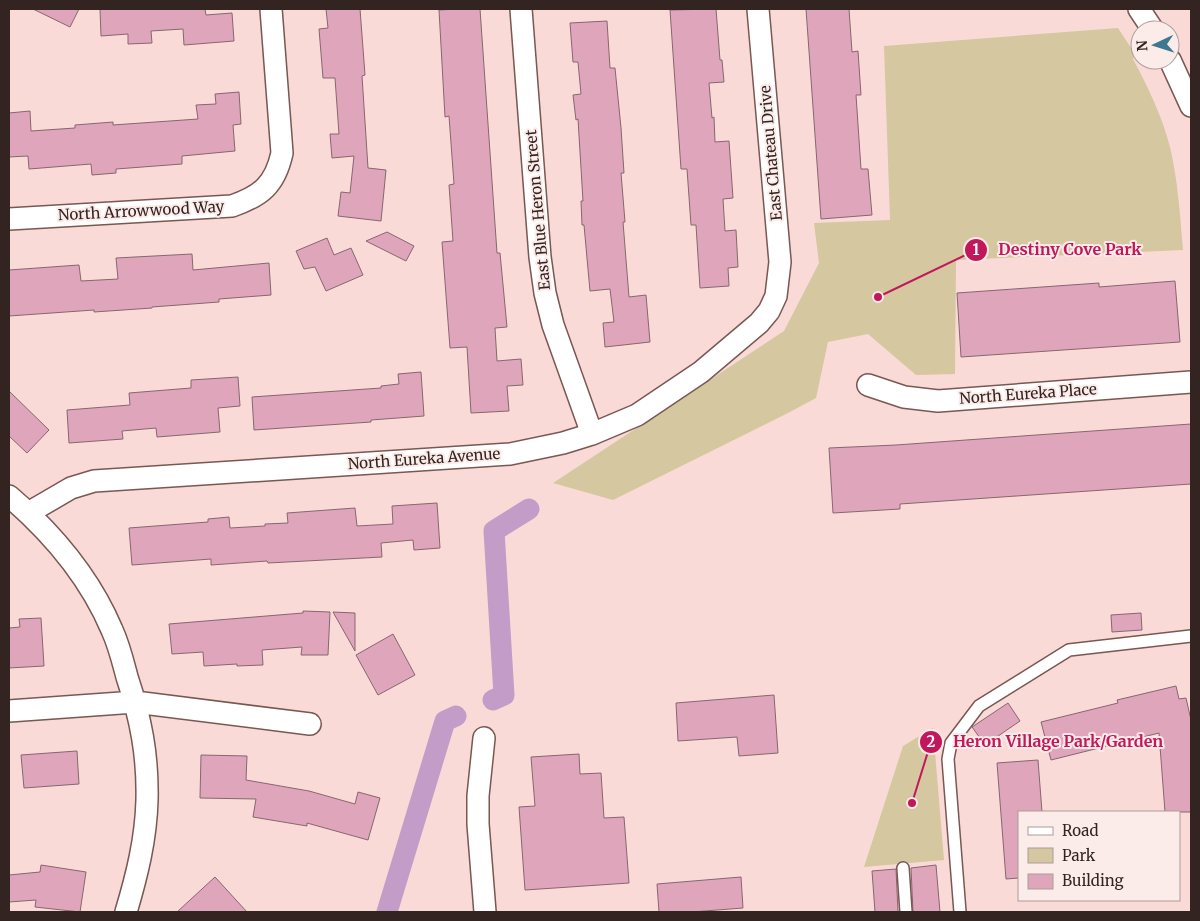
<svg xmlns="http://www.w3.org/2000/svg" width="1200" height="921" viewBox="0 0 1200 921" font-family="Merriweather,serif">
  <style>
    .green { fill: #d5c7a0 }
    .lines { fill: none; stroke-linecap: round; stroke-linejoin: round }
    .canal { stroke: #c39dc7; stroke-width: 21 }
    .building { fill: #dfa6bb; stroke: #866671 }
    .lane-casing { stroke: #795753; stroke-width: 14 }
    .street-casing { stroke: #795753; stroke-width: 24 }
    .lane { stroke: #fff; stroke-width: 11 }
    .street { stroke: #fff; stroke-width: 21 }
    .labels { text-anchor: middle; stroke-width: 4; stroke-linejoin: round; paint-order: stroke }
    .street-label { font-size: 15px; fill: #332422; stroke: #fcece9 }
    .leader { fill: none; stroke: #c2185b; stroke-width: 2 }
    .callout-dot { fill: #c2185b; stroke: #fcece9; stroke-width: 2 }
    .mark-label { font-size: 15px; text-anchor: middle; font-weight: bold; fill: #fff }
    .callout-label { font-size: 16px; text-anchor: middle; font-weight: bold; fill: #c2185b; stroke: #fcece9; stroke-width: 4; stroke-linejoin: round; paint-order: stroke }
  </style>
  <rect width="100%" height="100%" fill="#fadad6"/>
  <!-- green -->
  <path class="green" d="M1118,28L1135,54L1133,59C1148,87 1162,116 1170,147C1178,181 1180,215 1183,250L956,260L955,374L916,375L868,334L828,342L816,398L788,413L613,500L553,483L784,331L819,263L814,223L890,220L884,46Z
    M933,728L944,860L864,867L903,746Z"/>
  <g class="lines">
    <!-- canal -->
    <path class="canal" d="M493,700L504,695L494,531L529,509
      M387,912L445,721L456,716"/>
  </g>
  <!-- building -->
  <path class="building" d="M33,9H79L70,27Z
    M100,9H205L206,15L232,13L234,41L184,45L183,29L151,31L152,43L128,44V34L101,36Z
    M326,9H360L365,75L362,76L368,168L386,170L381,221L338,216L341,192L350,193L354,156L332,158L330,134H339L335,78H323L319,29L328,28Z
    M458,9H480L497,253H500L507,327L495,328L497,361L521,359L523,385L507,386L509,411L471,413L467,347L450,348L442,242L453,241L449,185L454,184L449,116L445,117L439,10Z
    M716,9L720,60H722L724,82L709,83L712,118L714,117L715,142L729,141L733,198L723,199L725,231L736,230L738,267L728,268L729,286L700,288L696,225H691L687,169H681L670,10Z
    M806,9H849L852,52L858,51L861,95H856L861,169H868L872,215L821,219Z
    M607,21L610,68H615L621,128L624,173H621L625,222H623L629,297L646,295L650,342L605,347L603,323L614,322L610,289L590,291L584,225H582L581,201H583L578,119L576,120L573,95L581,94L578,62H573L570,23Z
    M239,92L241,124L233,125L235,151L182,156V164L116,169V173L92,175L91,164L29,169L28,156L9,157V113L30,111L31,131L75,128V125L113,122V125L198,119L196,105L216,104L215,94Z
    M387,232L414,246L406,261L366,241Z
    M327,238L334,255L351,248L363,275L326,291L315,267L304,269L296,251Z
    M192,254L193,270L269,263L271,295L219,299V302L152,307V308L94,312V310L9,316V270L79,265L81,281L118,279L116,258Z
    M1175,281L1180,342L961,357L957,293L1099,283V287Z
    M421,372L424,416L371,420V422L254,430L252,397L381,388V386L399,384L398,374Z
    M238,377L240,406L218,408L220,432L157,437L156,428L122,431L123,439L69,443L67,410L130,405L129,393L191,388V380Z
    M9,391L49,430L27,453L9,436Z
    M1191,424V484L900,504V509L833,513L829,448L896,445Z
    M437,503L440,548L414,550L413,540L381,543L382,557L268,563L267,561L211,565V559L132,565L129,528L208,522V519L229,517L230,528L265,526V524L288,523L287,513L355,508L357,526L393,524L392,506Z
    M303,611L330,612L328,655H301L302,647L262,650L263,665L237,666V664L204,666L203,652L172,654L169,624L303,613Z
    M333,612L355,613V651Z
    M1141,613L1142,630L1112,632L1111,615Z
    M41,618L44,666L9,668V628L20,627L19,619Z
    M393,634L415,675L378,695L356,655Z
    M1176,686L1179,699L1186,698L1191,720V812H1165L1159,733L1051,760L1041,722L1118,703L1117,700Z
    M774,695L778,753L739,756L737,737L678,741L676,703Z
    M1008,703L1020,721L985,745L972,727Z
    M77,751L79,784L24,788L21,755Z
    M579,754L580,774L601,773L604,818L624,817L629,883L525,890L519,807L535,806L531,757Z
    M201,755L247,756L246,780L309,791L355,804L358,792L380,798L368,840L307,823V826L253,817L256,799L200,798Z
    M1038,760L1042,812H1019V878L1006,879L997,763Z
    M41,865L86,872L80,912L35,907L36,900L9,902V875L40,872Z
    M936,865L940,912H913L911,868Z
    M896,869L898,912H875L872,871Z
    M215,877L247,912H177Z
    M741,877L743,908L692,912H659L657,884Z"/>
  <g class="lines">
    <defs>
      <path id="lane" d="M903,868L906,912
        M960,912L948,759L951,743L979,706L1069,650L1191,636"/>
      <path id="street" d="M521,9L540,257L545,293L553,325L592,434
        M1139,9L1153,30
        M1170,60L1191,106
        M9,219L232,206C261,196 275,185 282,153L271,9
        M868,385L904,397L938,401L1191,382
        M9,496C51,532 90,578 112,630C119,645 123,662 127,677C141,719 148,756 147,800C146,839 137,875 126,912
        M28,513L71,488L94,481L510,454L563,443L592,434L637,415L701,372L759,323L769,311L776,296L780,262L758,9
        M9,711L135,702L310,724
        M484,738L478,796V824L485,912"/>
    </defs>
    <!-- lane casing -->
    <use href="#lane" class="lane-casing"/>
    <!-- street casing -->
    <use href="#street" class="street-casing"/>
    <!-- lane -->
    <use href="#lane" class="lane"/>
    <!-- street -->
    <use href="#street" class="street"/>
  </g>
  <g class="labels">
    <!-- street labels -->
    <g class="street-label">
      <text transform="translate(771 153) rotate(-95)" y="5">East Chateau Drive</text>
      <text transform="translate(538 210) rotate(-95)" y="5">East Blue Heron Street</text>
      <text transform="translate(141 211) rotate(-3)" y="5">North Arrowwood Way</text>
      <text transform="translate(1028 394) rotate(-4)" y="5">North Eureka Place</text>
      <text transform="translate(424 459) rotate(-4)" y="5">North Eureka Avenue</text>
    </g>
  </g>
  <!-- callouts -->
  <path class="leader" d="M878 297L976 250M912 803L931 742"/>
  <g class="callout-dot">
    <circle cx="878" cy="297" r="5"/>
    <circle cx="912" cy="803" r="5"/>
    <circle cx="976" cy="250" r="12"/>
    <circle cx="931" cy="742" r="12"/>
  </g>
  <g class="mark-label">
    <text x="976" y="255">1</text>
    <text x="931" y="747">2</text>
  </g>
  <g class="callout-label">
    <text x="1070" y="255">Destiny Cove Park</text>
    <text x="1058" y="747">Heron Village Park/Garden</text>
  </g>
  <!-- border -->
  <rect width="1200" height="921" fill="none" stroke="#332422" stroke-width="20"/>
  <!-- legend -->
  <rect x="1018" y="811" width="162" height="90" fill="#fcece9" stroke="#ac9c99"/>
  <rect x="1028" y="827" width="25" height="8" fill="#ffffff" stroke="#ac9c99"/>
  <text x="1062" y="836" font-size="15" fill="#332422">Road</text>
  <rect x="1028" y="848" width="25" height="15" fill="#d5c7a0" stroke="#ac9c99"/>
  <text x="1062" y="861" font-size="15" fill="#332422">Park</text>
  <rect x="1028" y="874" width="25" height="15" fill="#dfa6bb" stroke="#ac9c99"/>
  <text x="1062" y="886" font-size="15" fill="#332422">Building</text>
  <!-- north arrow -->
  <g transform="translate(1155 45) rotate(266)"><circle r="24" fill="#fcece9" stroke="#ac9c99"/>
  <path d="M0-4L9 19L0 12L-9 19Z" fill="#3d7790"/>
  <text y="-8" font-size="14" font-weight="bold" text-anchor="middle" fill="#332422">N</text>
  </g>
</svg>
